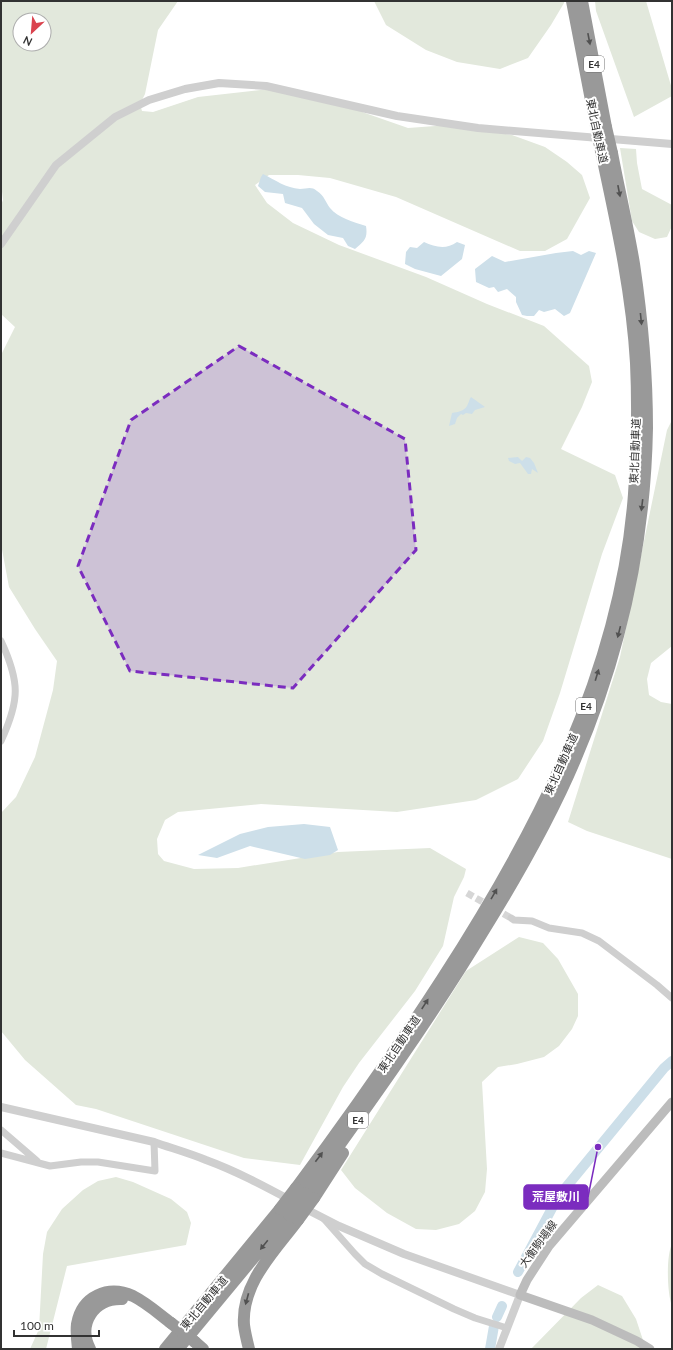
<svg xmlns="http://www.w3.org/2000/svg" width="673" height="1350" viewBox="0 0 673 1350" font-family="Lato,'Noto Sans JP',sans-serif">
  <style>
    .green { fill: #e2e8dc; fill-rule: evenodd }
    .water { fill: #cddfe9 }
    .lines { fill: none; stroke-linecap: round; stroke-linejoin: round }
    .river { stroke: #cddfe9; stroke-width: 10 }
    .minor-tunnel { stroke: #d6d6d6; stroke-width: 7; stroke-dasharray: 7 3.5; stroke-linecap: butt }
    .minor { stroke: #cfcfcf; stroke-width: 7 }
    .tertiary { stroke: #cfcfcf; stroke-width: 8 }
    .secondary { stroke: #bcbcbc; stroke-width: 9 }
    .motorway { stroke: #999; stroke-width: 12 }
    .motorway-bridge { stroke: #999; stroke-width: 12 }
    .oneway { fill: #515151 }
    .marked { fill: #7b2cbf; fill-opacity: 0.2; stroke: #7b2cbf; stroke-width: 3; stroke-dasharray: 8 5; stroke-linejoin: round }
    .labels { text-anchor: middle; stroke-width: 4; stroke-linejoin: round; paint-order: stroke }
    .shield { fill: #fff; stroke: #707070; stroke-width: 1 }
    .shield-label { font-size: 10px; font-weight: bold; fill: #323232 }
    .street-label { font-size: 11px; fill: #323232; stroke: #fff }
    .leader { fill: none; stroke: #7b2cbf; stroke-width: 1.5 }
    .callout-dot { fill: #7b2cbf; stroke: #fff; stroke-width: 1.5 }
    .callout { fill: #7b2cbf; stroke: #7b2cbf; stroke-width: 1.5 }
    .callout-label { font-size: 12px; text-anchor: middle; font-weight: bold; fill: #fff }
  </style>
  <rect width="100%" height="100%" fill="#fff"/>
  <!-- green -->
  <path class="green" d="M1,1H178L158,30L145,94L140,104L142,111L153,112L198,97L286,87L336,101L365,113L408,128L449,125L512,135L545,147L567,162L582,175L590,198L567,239L545,251H520L396,197L330,178L298,175H269L255,185L267,203L293,223L339,245L426,277L487,304L544,326L589,366L592,382L582,407L561,449L615,475L623,498L602,554L560,693L543,741L518,779L476,800L397,812L261,804L178,812L165,820L157,839L158,854L164,861L194,869L238,868L338,852L430,848L466,869L464,877L454,897L443,946L415,991L359,1063L343,1087L300,1165L244,1158L96,1109L76,1105L25,1060L1,1031V813L16,797L35,757L53,690L57,661L35,629L9,587L1,544V355L15,327L1,314V205L3,200L1,183ZM20,20H44V44H20Z
    M374,1H564V3L551,25L528,58L500,69L457,62L426,50L386,25Z
    M595,1H646L672,89V96L634,117L596,11Z
    M620,148L636,149L637,163L642,189L672,205V226L667,237L655,239L639,232L632,221Z
    M672,420V646L651,663L647,679L649,695L661,702L672,704V859L587,831L568,822L620,657L667,430Z
    M519,937L543,943L558,959L578,994V1016L572,1029L559,1046L544,1057L517,1064L498,1067L482,1082L487,1169L485,1192L475,1211L459,1224L436,1230L416,1229L387,1213L355,1188L341,1170L466,971Z
    M116,1177L133,1182L171,1199L187,1212L191,1223L186,1245L67,1266L46,1349H30L39,1329L43,1254L47,1232L62,1209L83,1190L98,1181Z
    M672,1244V1306C667,1293 666,1256 672,1244Z
    M598,1285L622,1296L636,1319L646,1349H531L581,1298Z"/>
  <!-- water -->
  <path class="water" d="M263,174C275,180 286,188 300,189C307,189 311,186 317,191C324,195 326,203 330,208C338,218 354,222 366,226C368,239 364,241 355,249L348,246L343,238L328,235L314,224L302,208L285,203L283,194L265,192L258,186L261,177Z
    M424,242C435,247 446,250 457,242L465,245L462,259L441,276L415,269L405,264L406,252L410,247L417,248Z
    M573,251L581,255L589,251L596,253L570,313L564,316L555,309L544,312L539,310L534,316H527L522,315L516,302V297L507,289L498,292L494,287L489,288L476,282L475,269L492,256L505,262L556,253Z
    M471,397L485,407L475,410L472,414L466,413L463,415L461,414L457,418L455,424L449,426L452,413C458,412 464,411 467,406C469,402 469,400 471,397Z
    M518,457L522,461L526,457L530,458L534,463L538,473L532,469L531,474H528L520,463L515,464L509,461L508,458Z
    M304,824L330,827L338,850L330,855L305,859L250,846L217,858L198,855L240,834L268,827Z"/>
  <g class="lines">
    <!-- river -->
    <path class="river" d="M518,1272L558,1197L664,1068L672,1061
      M497,1317L502,1306
      M490,1349L494,1326"/>
    <!-- minor-tunnel -->
    <path class="minor-tunnel" d="M467,893L511,918"/>
    <!-- minor -->
    <path class="minor" d="M1,641C20,682 20,700 1,741
      M511,918L514,920L532,921L549,928L582,933L599,941L657,985L672,998
      M1,1130L37,1161
      M1,1153L50,1166L81,1162H98L155,1171L154,1142
      M324,1219L355,1254L365,1264L382,1274L454,1309L475,1318L507,1328"/>
    <!-- tertiary -->
    <path class="tertiary" d="M1,244L56,165L115,117L149,100L185,89L219,83L266,86L397,116L478,128L672,144
      M1,1107L154,1142C171,1148 189,1153 206,1160C236,1171 264,1186 292,1201
      M302,1207L339,1226L404,1254L520,1295L499,1349"/>
    <!-- secondary -->
    <path class="secondary" d="M650,1349L637,1341L592,1320L520,1295L527,1280L549,1246L672,1102"/>
    <!-- motorway -->
    <path class="motorway" d="M572,1L596,126
      M582,1L606,127
      M296,1188C347,1120 396,1050 442,979C537,832 621,671 634,494C637,451 638,406 636,363C632,292 616,221 601,151
      M305,1193C367,1107 429,1021 484,930C518,875 550,819 575,760C620,655 645,542 647,428C647,374 642,318 634,264C628,227 619,190 612,153
      M314,1198L343,1153
      M195,1342L203,1349
      M78,1349C77,1341 76,1333 77,1324C82,1296 108,1285 133,1296C147,1303 159,1314 171,1323
      M90,1349C77,1324 94,1298 122,1299
      M165,1349L280,1209
      M178,1349L289,1215
      M249,1349C247,1341 245,1333 244,1325C241,1283 275,1251 298,1220"/>
    <!-- motorway-bridge -->
    <path class="motorway-bridge" d="M596,126L601,151
      M606,127L612,153
      M280,1209L296,1188
      M289,1215L305,1193
      M298,1220L314,1198
      M171,1323L195,1342"/>
  </g>
  <!-- one-way arrows -->
  <defs><path id="oneway-solid" d="M-6-.8H1V-3.2L6.5 0L1 3.2V.8H-6Z"/></defs>
  <g class="oneway">
    <use href="#oneway-solid" transform="translate(589 39) rotate(79)"/>
    <use href="#oneway-solid" transform="translate(619 191) rotate(79)"/>
    <use href="#oneway-solid" transform="translate(641 319) rotate(84)"/>
    <use href="#oneway-solid" transform="translate(642 505) rotate(97)"/>
    <use href="#oneway-solid" transform="translate(619 632) rotate(104)"/>
    <use href="#oneway-solid" transform="translate(597 675) rotate(-73)"/>
    <use href="#oneway-solid" transform="translate(494 894) rotate(-60)"/>
    <use href="#oneway-solid" transform="translate(425 1004) rotate(-57)"/>
    <use href="#oneway-solid" transform="translate(319 1157) rotate(-53)"/>
    <use href="#oneway-solid" transform="translate(264 1245) rotate(129)"/>
    <use href="#oneway-solid" transform="translate(247 1299) rotate(105)"/>
  </g>
  <!-- marked area -->
  <path class="marked" d="M239,346L405,439L416,550L293,688L130,671L78,566L131,420Z"/>
  <g class="labels">
    <!-- shield labels -->
    <g class="shield">
      <rect x="584" y="56" width="20" height="16" rx="3"/>
      <rect x="576" y="698" width="20" height="16" rx="3"/>
      <rect x="348" y="1112" width="20" height="16" rx="3"/>
    </g>
    <g class="shield-label">
      <text x="594" y="68">E4</text>
      <text x="586" y="710">E4</text>
      <text x="358" y="1124">E4</text>
    </g>
    <!-- street labels -->
    <g class="street-label">
      <text transform="translate(597 131) rotate(78)" y="4">東北自動車道</text>
      <text transform="translate(635 451) rotate(-88)" y="4">東北自動車道</text>
      <text transform="translate(561 764) rotate(-66)" y="4">東北自動車道</text>
      <text transform="translate(399 1044) rotate(-56)" y="4">東北自動車道</text>
      <text transform="translate(538 1244) rotate(-54)" y="4">大衡駒場線</text>
      <text transform="translate(204 1303) rotate(-50)" y="4">東北自動車道</text>
    </g>
  </g>
  <!-- callouts -->
  <path class="leader" d="M598 1147L588 1197"/>
  <circle class="callout-dot" cx="598" cy="1147" r="4"/>
  <rect class="callout" x="524" y="1185" width="64" height="24" rx="4"/>
  <g class="callout-label">
    <text x="556" y="1201">荒屋敷川</text>
  </g>
  <!-- border -->
  <rect width="673" height="1350" fill="none" stroke="#323232" stroke-width="4"/>
  <!-- north arrow -->
  <g transform="translate(32 32) rotate(206)"><circle r="19" fill="#ffffff" stroke="#adadad"/>
  <path d="M0-3L7 15L0 10L-7 15Z" fill="#da434e"/>
  <text y="-6" font-size="11" font-weight="bold" text-anchor="middle" fill="#323232">N</text>
  </g>
  <!-- scale -->
  <path d="M14 1330v6h85v-6" fill="none" stroke="#323232" stroke-width="2"/>
  <text x="20" y="1330" font-size="12" fill="#323232" stroke="#ffffff" stroke-width="3" paint-order="stroke">100 m</text>
</svg>
